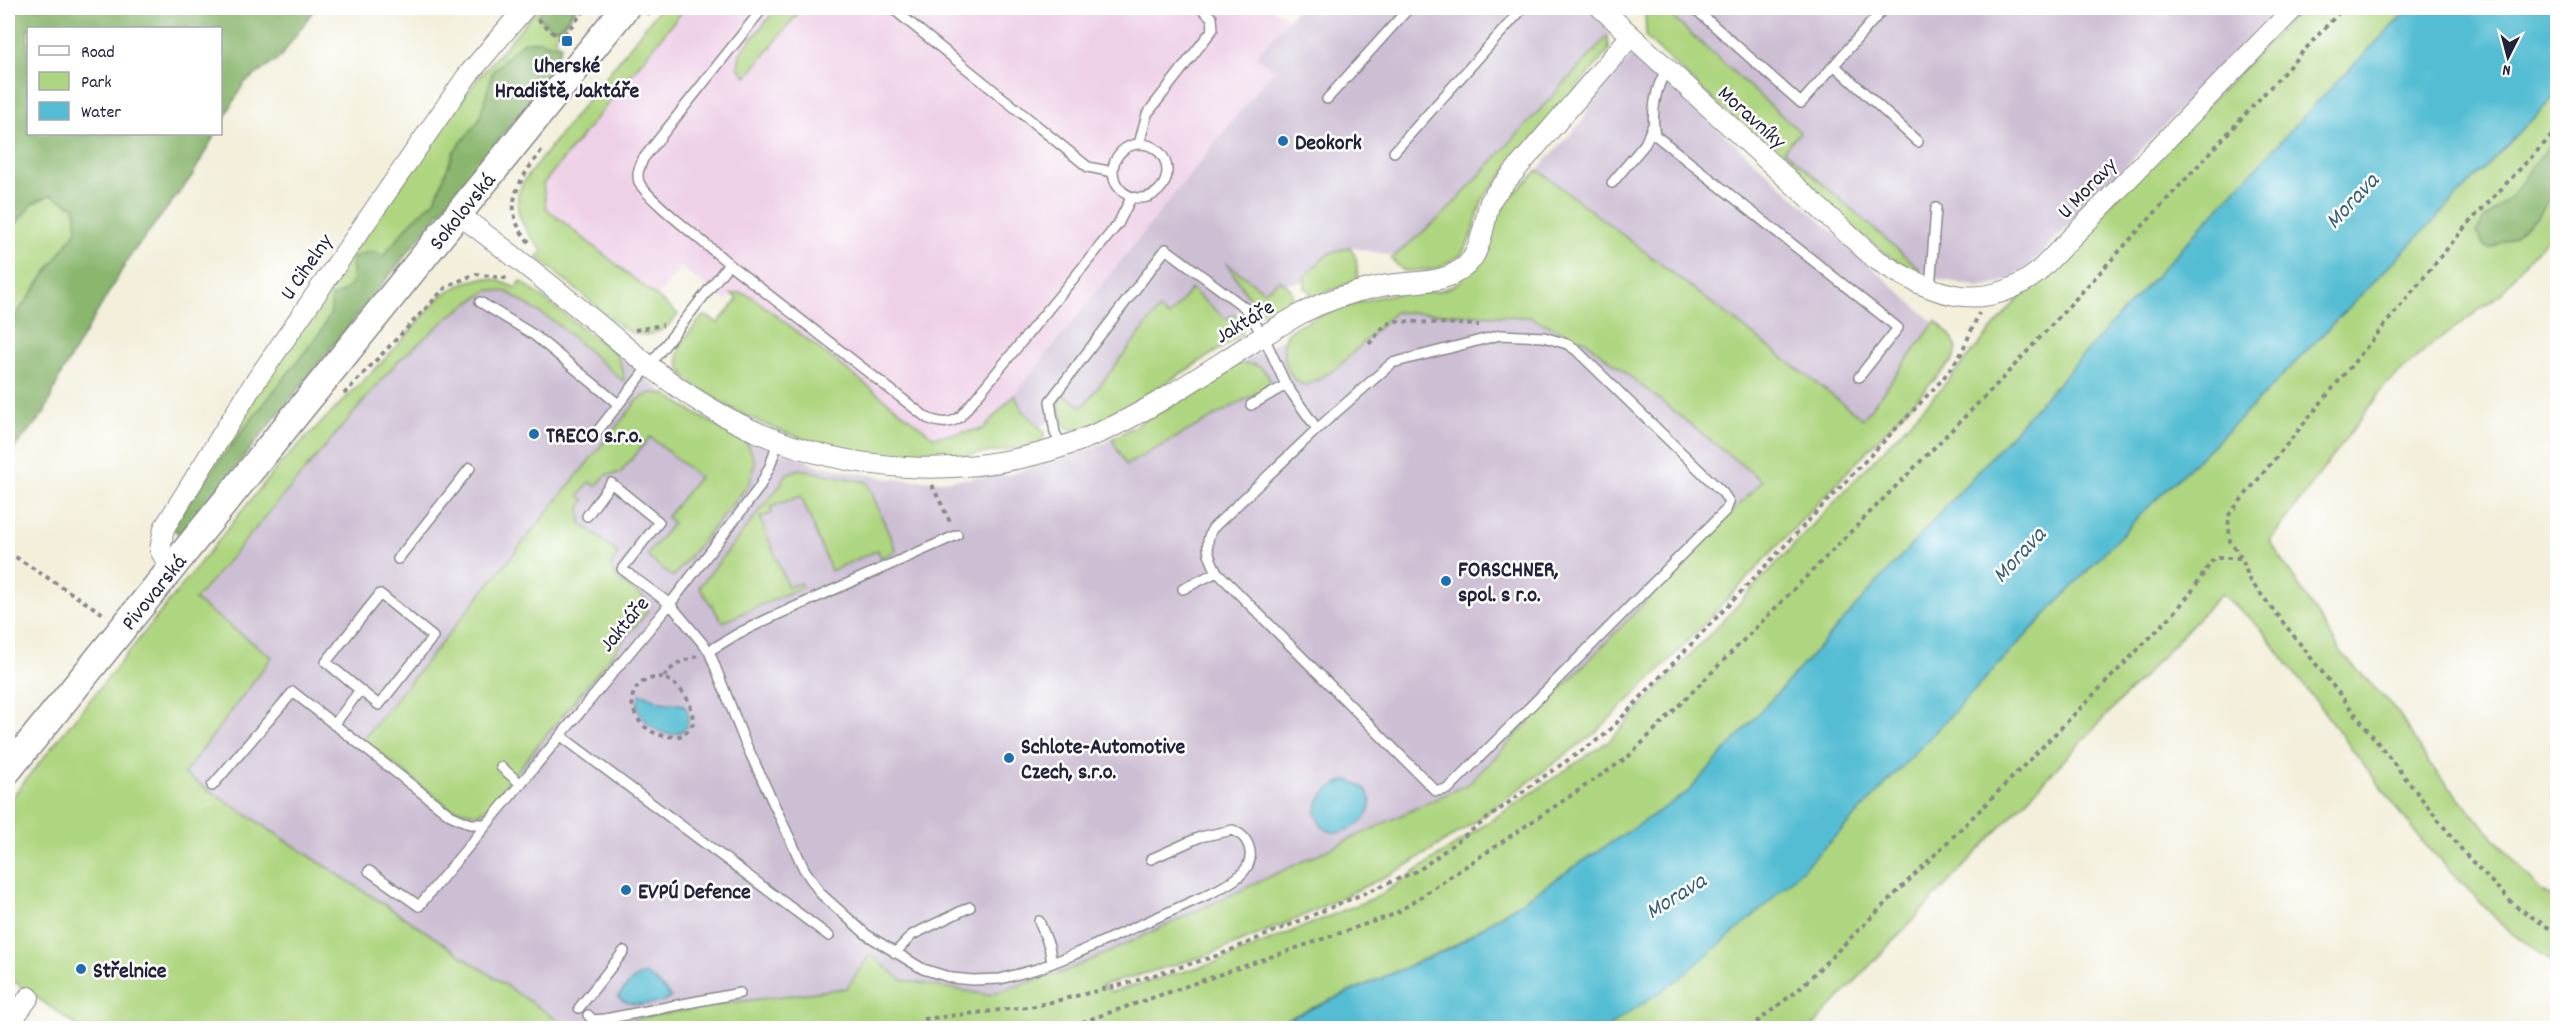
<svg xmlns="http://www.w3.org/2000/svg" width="2565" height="1036" viewBox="0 0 2565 1036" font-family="Dekko,sans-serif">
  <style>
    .built { fill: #eed0e7 }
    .industrial { fill: #ccbed3 }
    .green { fill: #aed57f; stroke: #687c5d; stroke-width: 1.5 }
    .forest { fill: #8ab66e; stroke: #566c54; stroke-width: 1.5 }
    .water { fill: #55bdd3; stroke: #3c7087; stroke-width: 1.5 }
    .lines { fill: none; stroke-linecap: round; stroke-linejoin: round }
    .lane-casing { stroke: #8a888b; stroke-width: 12 }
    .street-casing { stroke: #8a888b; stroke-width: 22 }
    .secondary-casing { stroke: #8a888b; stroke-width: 30 }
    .path { stroke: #8a888b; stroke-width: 4; stroke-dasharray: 4.5 4.5; stroke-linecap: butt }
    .lane { stroke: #fff; stroke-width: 9 }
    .street { stroke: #fff; stroke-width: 20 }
    .secondary { stroke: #fff; stroke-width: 27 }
    .poi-dot { fill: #1f6fb2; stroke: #fff; stroke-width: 2 }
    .labels { text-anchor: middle; stroke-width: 5; stroke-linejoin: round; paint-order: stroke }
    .poi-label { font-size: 22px; font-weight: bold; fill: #22223b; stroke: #fff; text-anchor: start }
    .street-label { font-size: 22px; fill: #22223b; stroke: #fff }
    .water-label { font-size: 24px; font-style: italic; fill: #366078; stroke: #fff }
  </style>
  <rect width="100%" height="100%" fill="#fff"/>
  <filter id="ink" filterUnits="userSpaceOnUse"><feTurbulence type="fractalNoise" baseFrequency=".0167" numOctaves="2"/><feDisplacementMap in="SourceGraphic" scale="12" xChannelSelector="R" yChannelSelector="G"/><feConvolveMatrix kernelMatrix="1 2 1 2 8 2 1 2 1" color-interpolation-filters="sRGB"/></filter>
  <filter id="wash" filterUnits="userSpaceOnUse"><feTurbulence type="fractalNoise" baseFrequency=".008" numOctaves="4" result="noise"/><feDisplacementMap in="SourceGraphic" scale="24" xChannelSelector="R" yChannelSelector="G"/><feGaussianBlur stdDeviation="1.35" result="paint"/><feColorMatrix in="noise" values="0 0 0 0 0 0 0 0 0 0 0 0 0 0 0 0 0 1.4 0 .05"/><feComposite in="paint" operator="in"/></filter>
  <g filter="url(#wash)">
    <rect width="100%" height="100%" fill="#f3efdb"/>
    <!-- built -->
    <path class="built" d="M686,8H1270L1289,18L1256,57L1275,68L1014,395L983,429L934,437L752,295L740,293L732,294L726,301L681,267L657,297L545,208L543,184Z"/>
    <!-- industrial -->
    <path class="industrial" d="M1298,8H1588L1606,25L1609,34L1445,213L1395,256L1349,247L1305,282L1286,284L1250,303L1128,384L1079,409L1038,427L1026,415L1014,395L1274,69L1255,57Z
      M1662,8H2277L2025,271L2000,283L1979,287L1939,279L1921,270L1883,237L1784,150L1800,132Z
      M1635,54L1934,323L1884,435L1595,733L1472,824L1403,868L1351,894L1208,955L1123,981L1100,985L844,1028H569L422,929L183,774L272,658L196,601L395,364L450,315L489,290L508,292L555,323L575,340H599L665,394L706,420L739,436L821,466L891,479L941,481L1007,475L1061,459L1106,442L1298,330L1422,292L1437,291L1461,281L1493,218L1584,119L1593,95Z"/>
    <!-- green -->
    <path class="green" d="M538,8H577L554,38L561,46L547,80L460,186L280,412L183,504L345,260L476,81Z
      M660,8H685L543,184L546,208L678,314C663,335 642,342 620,326L537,257L543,251C523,230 507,205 526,178Z
      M777,8H802L747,77L738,67L740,53Z
      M1645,8H1662L1800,132L1784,150L1921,270L1919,274L1903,266L1853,229L1646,38Z
      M2302,8H2410L2317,102L2113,322L1688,792L1454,946L1266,1028H583L721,1004L847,988L870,954L902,980L988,995L1063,972L1109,952L1470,783L1762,481L1585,341L1529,317L1395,312L1336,369L1307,385C1287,384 1277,347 1288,333C1300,318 1375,297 1394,294C1415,291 1444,296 1460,281C1469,273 1484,233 1492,220C1502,202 1523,186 1538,170L1863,419L1936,321L1951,336L1957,349L1953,360L1669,661L1595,733L1472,824L1403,868L1299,918L1208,955L1101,986L1112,992L1217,962L1379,896L1610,740L1939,391L2023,293Z
      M1608,36L1609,50L1483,198L1470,240L1461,255L1437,269L1404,271L1391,259L1445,213Z
      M2557,94V227L2521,267L2501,294L2426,349L2384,387L2270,541L2343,655L2398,712L2430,765L2541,891L2557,900V965L2503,926L2422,841L2258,625L2221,594L1811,1028H1606L1679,979L1845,827L2140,515L2243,416Z
      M50,195L75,207L77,230L8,326V233L33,203Z
      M1350,247L1356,258L1358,281L1313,297L1305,287V276L1328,254Z
      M1226,263L1264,291L1280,280L1291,289L1294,304C1281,311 1273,317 1259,312Z
      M483,278L497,280L516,288L521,281L617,355L623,371L624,382L555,322L507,292L489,290L451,315L396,363L195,600L272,657L184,774L422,929L569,1028H80L8,977V802L278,466L386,358L442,295L466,282Z
      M1191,289L1226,319L1235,313L1242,321V335L1126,408L1084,428L1072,430L1065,426L1059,407L1062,394L1083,407L1159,309L1169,317Z
      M740,293L751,296L934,437L983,429L1014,395L1023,411L1044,431V438C1031,449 1007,449 991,452C897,466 795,449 714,398C699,388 680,379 678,360C677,343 693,329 702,317L706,316L718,323L738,299L731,294Z
      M1237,364C1253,363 1262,364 1270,379L1268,387L1126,465L1112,439L1194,392Z
      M650,393L665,394L706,420L739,436L748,445L755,462L749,484L673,577L649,558L648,554L673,523L667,517L699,477L650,437L620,473L606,475L596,486L589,482L579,496L585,500L580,508L581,523L618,553L611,566L616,578L647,600V612L486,809L478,814L450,808L363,740L634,405L633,403Z
      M800,469L867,482L896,551L881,558L878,550L831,571L801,496L771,507L772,513L760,518L788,587L800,583L802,587L723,622L699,587L782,483C781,475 792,471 800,469Z"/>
    <!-- forest -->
    <path class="forest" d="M8,8H315L280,58L244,83L221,124L220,28H28V134H215L192,176L130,256L61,374L44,413L15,447L8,452V427L12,422L8,416V326L77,230L75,207L50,195L33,203L8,233Z
      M543,8H575L560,28H552L537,16Z
      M539,41L561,46L543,84L181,535L170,527L237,438L321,331L331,312V297L343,292L353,282L351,262L358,255L372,251L383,256L411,222L435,200L454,151L479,120L493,71L523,42Z
      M2557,135V189L2538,216L2512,238L2490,248L2484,246L2476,233L2483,220L2510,197Z"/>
    <!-- water -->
    <path class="water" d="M2410,8H2557V94L2243,416L2140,515L1845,827L1764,907L1679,979L1606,1028H1267L1453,947L1688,792L2113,322L2317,102Z
      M640,694C649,694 653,700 661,702C668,704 678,702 684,706C691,712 689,727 682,731C664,742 643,722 637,707Z
      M1347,780C1404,796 1344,852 1321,825C1306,806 1329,784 1347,780Z
      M645,974L657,982L671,997L669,999C656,1005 629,1008 618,997C624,988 634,976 645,974Z"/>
  </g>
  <g filter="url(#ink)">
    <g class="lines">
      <defs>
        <path id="lane" d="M892,8L1088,167L1113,172
          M1694,8L1801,103L1884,8
          M1834,65L1918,142
          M1667,70C1655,86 1651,115 1655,135L1898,328L1859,377
          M1327,99L1409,8
          M1113 171a27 27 0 1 1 54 0a27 27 0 1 1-54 0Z
          M1139,144L1147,114L1213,29L1212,18L1201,8
          M1394,152L1523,8
          M1612,183L1645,144L1653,125
          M729,264C712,248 645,198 639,182C636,173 640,167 643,159L763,8
          M1930,289L1936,208
          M480,302L534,335L617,403
          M1251,405L1286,385
          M596,433L729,264L927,418C939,423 949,425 960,417L1118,224L1131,198
          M1063,447L1055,433L1050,401L1166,249L1244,307L1263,335L1286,385L1317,429L1392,363L1500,335L1544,337L1567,344L1576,350L1723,493L1729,502L1726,510L1448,789L1436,791L1217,572
          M587,516L611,483L659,522L622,569L670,604L709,651
          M957,535L770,618L739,633L709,651L744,740L804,869L821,894L867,935L923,969L952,978L973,980L1000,979L1037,969L1075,954L1209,894C1227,885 1257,872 1249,847C1246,838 1241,834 1233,830L1200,837L1151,859
          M398,559L470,468
          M1183,589L1217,572C1209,557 1203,543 1213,528L1317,429
          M334,725L360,690L326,662L380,594L433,637L379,705L360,690
          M561,736L829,936
          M501,767L521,784
          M212,786L293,692L450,815L470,824H487
          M369,871L419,906L670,604L759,488L770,466L778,441
          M1039,921L1049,946L1052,963
          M895,953L912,935L970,907
          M579,1008L624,951
          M588,1015L593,1020L605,1019L740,993"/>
        <path id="street" d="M1601,8L1874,258C1926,292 1980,317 2037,273L2294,8
          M457,213C501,246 544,279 586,314C624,345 662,379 705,405C829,481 986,488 1116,425C1181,393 1239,348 1302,313C1325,301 1356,291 1382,286C1411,280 1451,287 1472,259C1482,244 1485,219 1490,202L1495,194L1631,36
          M170,567L160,550L164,528L251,388L467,76L525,8
          M8,1026L29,997"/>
        <g id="secondary">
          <path id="s1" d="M8,770L625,8"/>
        </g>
      </defs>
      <!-- lane casing -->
      <use href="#lane" class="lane-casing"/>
      <!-- street casing -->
      <use href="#street" class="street-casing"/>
      <!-- secondary casing -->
      <use href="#secondary" class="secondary-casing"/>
      <!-- path -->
      <path class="path" d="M647,15L653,8
        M538,19L560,39L587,8
        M2558,129L2465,227L2228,516L2230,541L2242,558L2249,579L2466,855L2514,905L2558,934
        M529,242C498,207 520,179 543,149
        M635,330L663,325
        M1369,344L1385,325L1396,321L1479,325
        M344,394L447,286L476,274L511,279
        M932,485L951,524
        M8,552L105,615
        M663,677C608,678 634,748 684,735L693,724C693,701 683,688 663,677L676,664L697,656
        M924,1019L1035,1006L1125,984L1219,955L1419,870L1536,782L1606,734L1942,380L1961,354L1979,313
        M1065,1028L1395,914L1628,757L2000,381L2343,8
        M1749,1028L1798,990L1986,804L2174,613L2190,594L2214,558H2241"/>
      <!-- lane -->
      <use href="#lane" class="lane"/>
      <!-- street -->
      <use href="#street" class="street"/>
      <!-- secondary -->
      <use href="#secondary" class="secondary"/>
    </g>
  </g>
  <!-- markers -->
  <g class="poi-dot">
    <rect x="561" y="35" width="12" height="12" rx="3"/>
    <circle cx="1283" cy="141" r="6"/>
    <circle cx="534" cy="434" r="6"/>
    <circle cx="1446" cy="581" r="6"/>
    <circle cx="1009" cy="758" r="6"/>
    <circle cx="626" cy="890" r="6"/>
    <circle cx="81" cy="969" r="6"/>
  </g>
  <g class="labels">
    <!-- poi labels -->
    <g class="poi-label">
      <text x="567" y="72" text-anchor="middle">Uherské<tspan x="567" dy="25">Hradiště, Jaktáře</tspan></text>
      <text x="1295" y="149">Deokork</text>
      <text x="546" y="442">TRECO s.r.o.</text>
      <text x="1458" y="576">FORSCHNER,<tspan x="1458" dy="25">spol. s r.o.</tspan></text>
      <text x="1021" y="753">Schlote-Automotive<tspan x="1021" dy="25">Czech, s.r.o.</tspan></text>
      <text x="638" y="898">EVPÚ Defence</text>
      <text x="93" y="977">Střelnice</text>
    </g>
    <!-- street labels -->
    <g class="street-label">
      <text transform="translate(1753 116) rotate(42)" y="8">Moravníky</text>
      <text transform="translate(2086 187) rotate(-46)" y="8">U Moravy</text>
      <text dy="8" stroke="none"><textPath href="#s1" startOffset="720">Sokolovská</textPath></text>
      <text transform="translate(305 266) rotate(-55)" y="8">U Cihelny</text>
      <text transform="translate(1244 320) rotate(-31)" y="8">Jaktáře</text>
      <text dy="8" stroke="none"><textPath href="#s1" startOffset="230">Pivovarská</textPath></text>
      <text transform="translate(623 623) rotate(-50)" y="8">Jaktáře</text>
    </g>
    <!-- water labels -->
    <g class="water-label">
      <text transform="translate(2351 200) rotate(-47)" y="8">Morava</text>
      <text transform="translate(2018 554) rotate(-47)" y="8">Morava</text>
      <text transform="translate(1675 895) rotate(-32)" y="8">Morava</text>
    </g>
  </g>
  <!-- margin -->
  <rect width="2565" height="1036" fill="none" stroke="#fff" stroke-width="30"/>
  <!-- legend -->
  <rect x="27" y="27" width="195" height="108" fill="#ffffff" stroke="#a7a7b1" stroke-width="1.5"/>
  <rect x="39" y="46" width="30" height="9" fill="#ffffff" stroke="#a7a7b1" stroke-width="1.5"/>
  <text x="81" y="57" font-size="18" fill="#22223b">Road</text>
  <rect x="39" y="72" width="30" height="18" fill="#aed57f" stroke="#a7a7b1" stroke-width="1.5"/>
  <text x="81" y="87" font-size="18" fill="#22223b">Park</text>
  <rect x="39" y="102" width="30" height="18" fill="#55bdd3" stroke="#a7a7b1" stroke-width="1.5"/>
  <text x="81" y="117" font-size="18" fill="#22223b">Water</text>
  <!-- north arrow -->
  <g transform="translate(2508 57) rotate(186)" stroke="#ffffff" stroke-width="4.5" paint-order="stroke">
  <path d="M0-4.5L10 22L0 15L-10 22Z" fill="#22223b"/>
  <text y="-9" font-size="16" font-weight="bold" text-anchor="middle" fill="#22223b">N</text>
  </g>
</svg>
